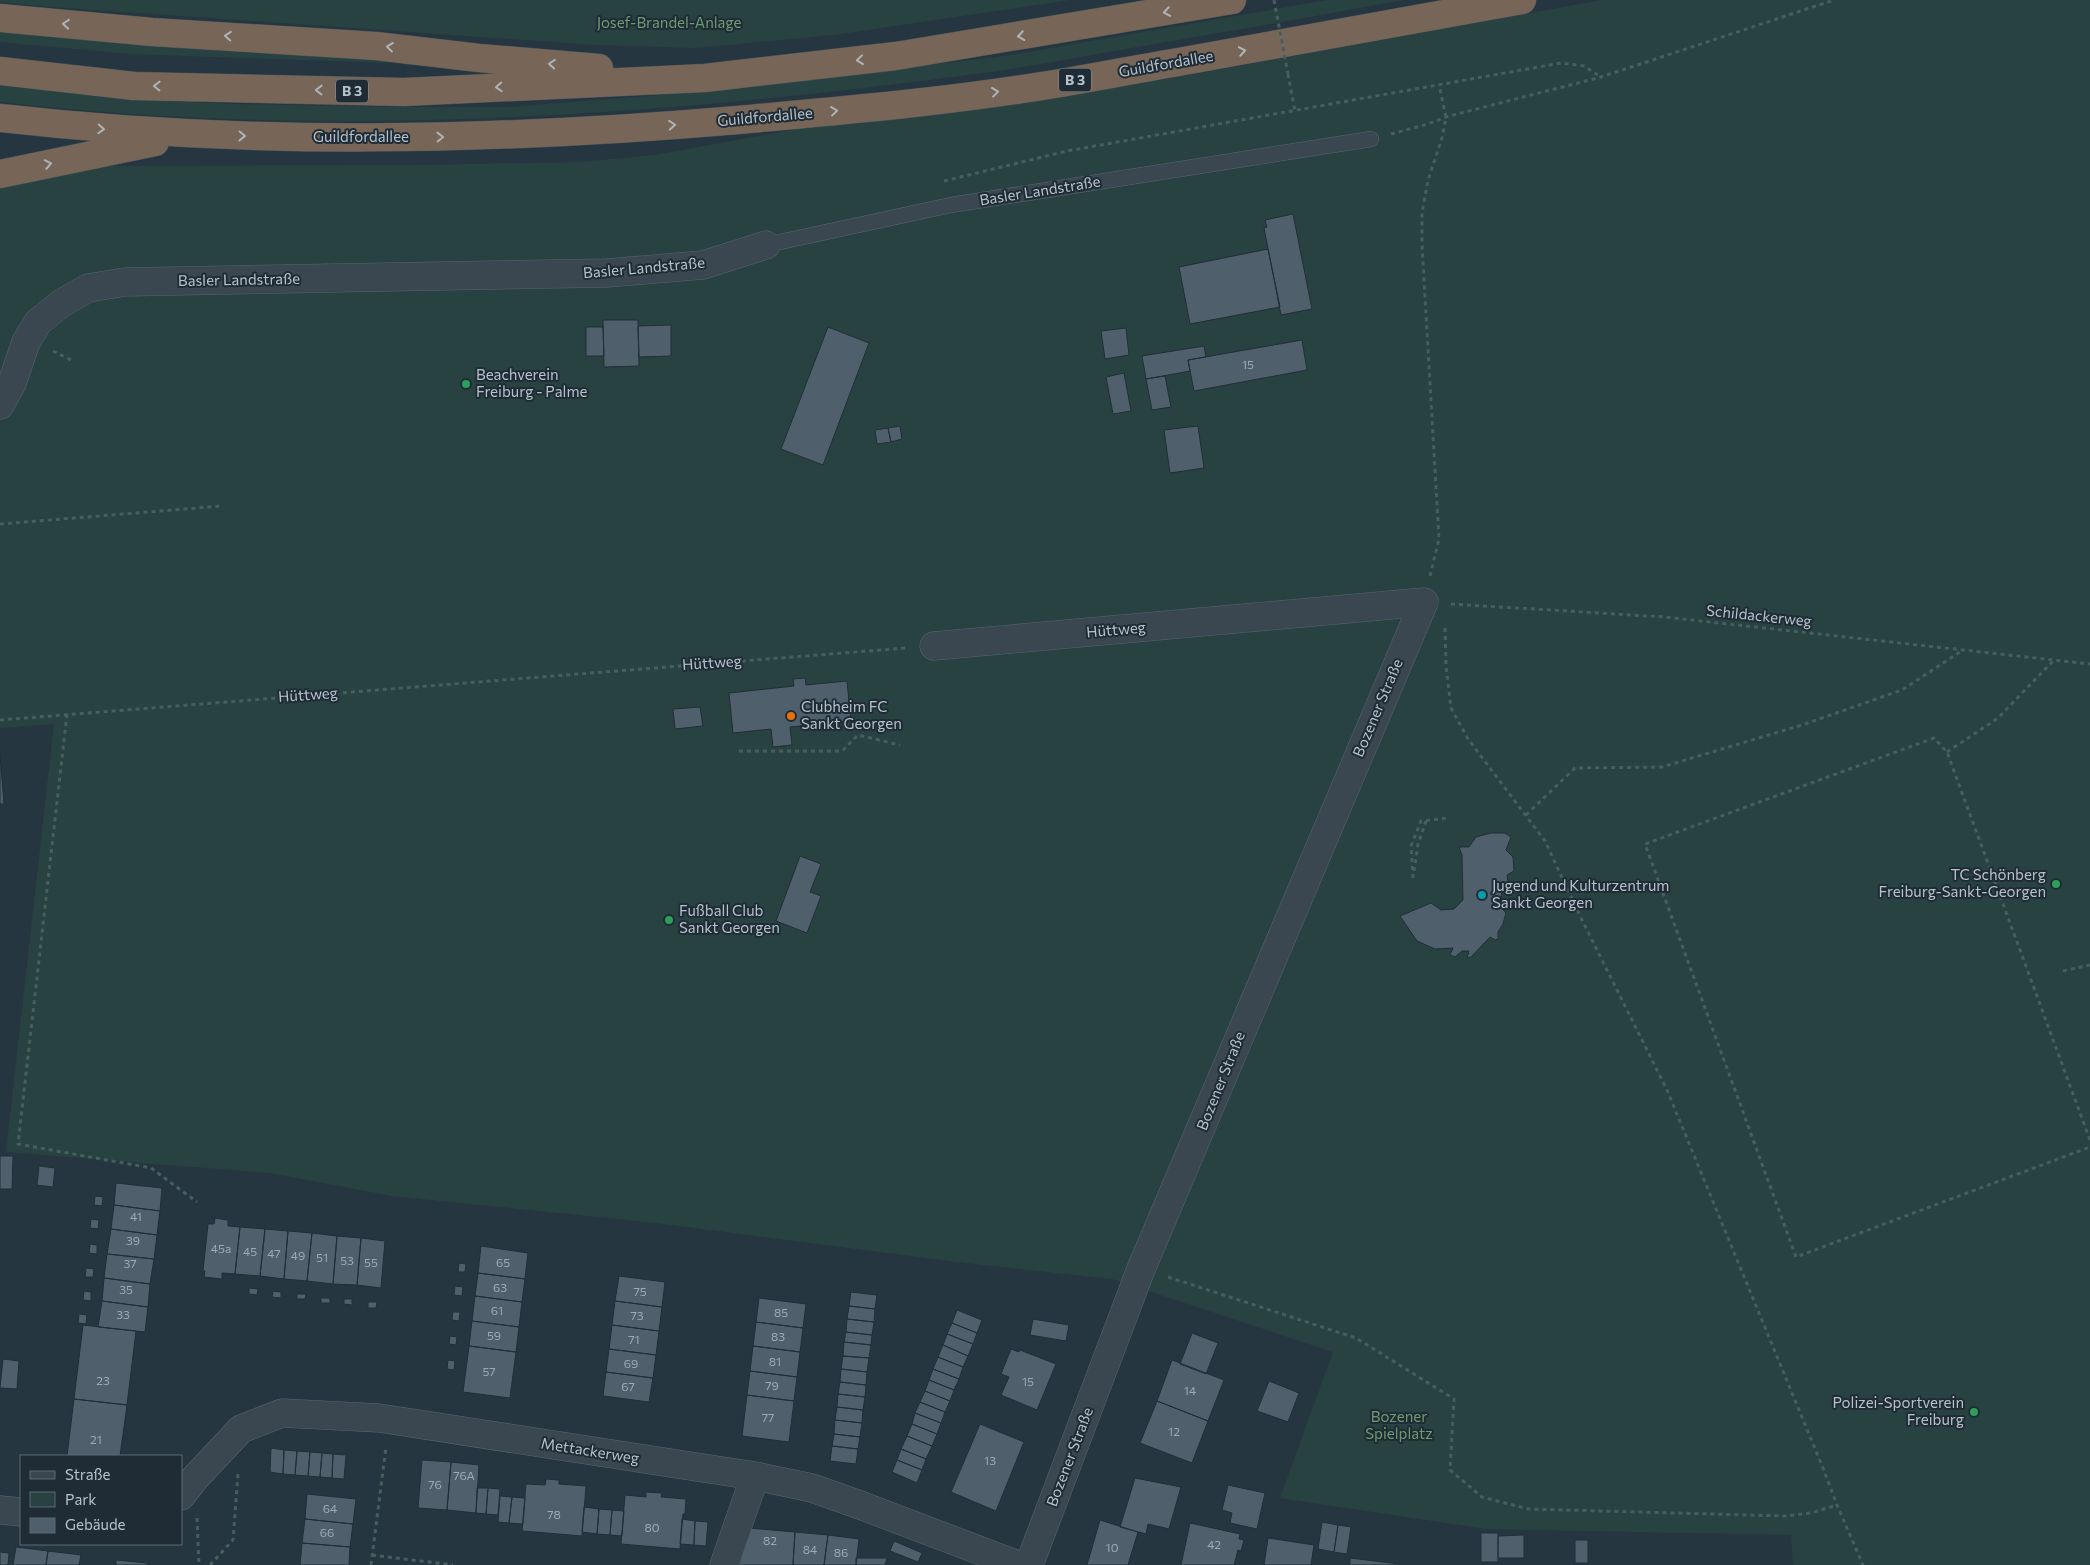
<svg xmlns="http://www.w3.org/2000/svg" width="2090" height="1565" viewBox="0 0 2090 1565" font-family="Commissioner,sans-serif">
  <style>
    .green { fill: #284241 }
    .building { fill: #4f606c; stroke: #212e38 }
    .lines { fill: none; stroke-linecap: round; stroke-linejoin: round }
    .lane-casing { stroke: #58656e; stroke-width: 16 }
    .street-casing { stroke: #58656e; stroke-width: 29 }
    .highway-casing { stroke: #45525b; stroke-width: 29 }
    .path { stroke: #465e5d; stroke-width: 3; stroke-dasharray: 4 4; stroke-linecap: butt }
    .lane { stroke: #3a4751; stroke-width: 15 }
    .street { stroke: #3a4751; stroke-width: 28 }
    .highway { stroke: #776657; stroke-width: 28 }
    .path-bridge { stroke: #465e5d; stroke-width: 3; stroke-dasharray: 4 4; stroke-linecap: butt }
    .oneway { stroke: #adb4ba }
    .leisure-dot { fill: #2e9e5b; stroke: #1f2c36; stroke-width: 2 }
    .food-dot { fill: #e8710a; stroke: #1f2c36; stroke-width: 2 }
    .culture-dot { fill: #0f9aa8; stroke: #1f2c36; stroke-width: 2 }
    .labels { text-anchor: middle; stroke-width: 4; stroke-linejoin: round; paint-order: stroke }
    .number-label { font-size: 12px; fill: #9daab3 }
    .shield { fill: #1f2c36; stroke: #89959e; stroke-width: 1 }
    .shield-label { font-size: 14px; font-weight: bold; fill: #b7c2cb }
    .park-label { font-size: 15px; fill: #6e9c72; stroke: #1f2c36 }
    .street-label { font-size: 15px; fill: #b7c2cb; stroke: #1f2c36 }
    .poi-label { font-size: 15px; fill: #b7c2cb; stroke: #1f2c36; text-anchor: start }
  </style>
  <rect width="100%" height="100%" fill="#263641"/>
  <!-- green -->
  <path class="green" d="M0,0H1070L834,35L696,48L597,45L38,6L0,2Z
    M1328,0H1403C1312,17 1222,33 1131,48C1086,56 1042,64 998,71C668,116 332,140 0,102V86L148,100L235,104L392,107H507L661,95L998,57Z
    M1602,0H2090V1565H1793L1791,1535L1486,1529L1280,1498L1333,1352L1112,1279L965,1263L656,1223L392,1196L270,1173L6,1152L54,724L0,728V183L79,166L426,165L580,162L656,155L808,127L1026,101L1179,77Z
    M0,27L392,60L387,63L131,54L0,42Z"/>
  <!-- building -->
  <path class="building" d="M1293,214L1312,309L1281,315L1264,228L1267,227L1265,220Z
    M1268,249L1280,307L1190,324L1179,267Z
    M603,320H638L639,366L604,367Z
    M671,325V356L639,357L638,326Z
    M586,327H603L604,356H586Z
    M828,327L869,343L823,465L781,449Z
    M1126,328L1129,355L1105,359L1101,331Z
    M1302,340L1307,370L1194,391L1188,360Z
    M1204,346L1206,357L1188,360L1190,371L1146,379L1142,356Z
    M1124,373L1131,411L1113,414L1106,377Z
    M1165,376L1171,407L1152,410L1146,379Z
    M900,426L902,439L891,442L888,428Z
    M1198,426L1204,468L1170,473L1164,430Z
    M888,428L891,442L877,444L875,430Z
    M805,678L806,685L847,681L851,721L790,727L792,745L773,747L771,729L733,733L729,693L794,686L793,679Z
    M700,707L703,726L675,729L673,709Z
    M0,755L4,804H0Z
    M1491,833H1505L1511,837L1506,850L1513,857L1514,871L1507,875L1508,883L1502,890L1500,906L1506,913L1503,924L1498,932V939L1495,940L1490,937L1471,957L1467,958L1469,951H1462L1455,957L1450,955L1453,948L1435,949L1417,941L1400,916L1431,903L1441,910L1454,909L1463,900L1462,855L1459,847H1469L1476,837Z
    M800,856L821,864L810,892L821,896L807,933L776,921Z
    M0,1156H13L12,1189H0Z
    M39,1166L55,1168L53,1187L37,1185Z
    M116,1183L162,1188L160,1211L114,1205Z
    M95,1196L103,1197L102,1206L94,1205Z
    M114,1205L160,1211L157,1235L111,1229Z
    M215,1218L228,1220V1226L240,1227L235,1274L222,1273V1279L204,1277L205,1271H203L208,1224H214Z
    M91,1219L99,1220L98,1229L90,1228Z
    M240,1227L265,1229L260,1276L235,1274Z
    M111,1229L157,1235L154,1259L107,1254Z
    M265,1229L288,1231L284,1279L260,1276Z
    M288,1231L312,1233L307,1281L284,1279Z
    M312,1233L337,1236L333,1284L307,1281Z
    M337,1236L361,1238L357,1285L333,1284Z
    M361,1238L385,1241L381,1288L357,1285Z
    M90,1244L97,1245V1254L89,1253Z
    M481,1246L528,1253L525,1279L478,1273Z
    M107,1254L154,1259L150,1284L104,1278Z
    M459,1263L466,1264L465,1272H458Z
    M86,1268L94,1269L93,1277H85Z
    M478,1273L525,1279L522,1302L475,1296Z
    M619,1276L665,1282L662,1307L615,1301Z
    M104,1278L150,1284L148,1307L102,1301Z
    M455,1286L463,1287L462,1296L454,1295Z
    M249,1288L258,1289L257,1295L249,1294Z
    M84,1291L91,1292V1301L83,1300Z
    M273,1291L281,1292V1298L272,1297Z
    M851,1292L877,1295L875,1309L849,1306Z
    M297,1294H306L305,1299H297Z
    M475,1296L522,1302L519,1327L472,1321Z
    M321,1298H330V1303H321Z
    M759,1298L806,1304L803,1328L756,1322Z
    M344,1299H352V1305L344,1304Z
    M102,1301L148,1307L145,1332L98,1327Z
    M615,1301L662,1307L659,1331L612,1325Z
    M368,1302H377L376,1308H368Z
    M849,1306L875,1309L874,1322L847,1319Z
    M957,1310L982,1320L977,1333L952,1323Z
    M453,1312H460L459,1321L452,1320Z
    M79,1314L87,1315L86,1324L78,1323Z
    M847,1319L874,1322L872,1335L846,1332Z
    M1033,1319L1069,1325L1066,1341L1030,1335Z
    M472,1321L519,1327L516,1352L469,1346Z
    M756,1322L803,1328L800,1352L753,1346Z
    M952,1323L977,1333L973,1344L947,1334Z
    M83,1325L136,1331L127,1405L74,1399Z
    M612,1325L659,1331L656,1355L609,1349Z
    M846,1332L872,1335L871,1345L844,1342Z
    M1192,1333L1218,1343L1206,1374L1180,1364Z
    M947,1334L973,1344L968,1356L943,1345Z
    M450,1336L457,1337L456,1345L449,1344Z
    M844,1342L871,1345L869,1358L843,1356Z
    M943,1345L968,1356L963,1367L938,1357Z
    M469,1346L516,1352L510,1398L463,1392Z
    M753,1346L800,1352L797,1377L750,1371Z
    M609,1349L656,1355L653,1378L606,1372Z
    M1011,1349L1019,1352L1020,1350L1056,1364L1037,1410L1001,1395L1009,1377L1001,1374Z
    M843,1356L869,1358L867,1372L841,1369Z
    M938,1357L963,1367L959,1379L933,1369Z
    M3,1359L19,1361L17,1389L0,1388Z
    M448,1360L455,1361L454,1370L447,1369Z
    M1172,1360L1224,1380L1208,1421L1157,1401Z
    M841,1369L867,1372L866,1385L840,1382Z
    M933,1369L959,1379L954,1390L929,1380Z
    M750,1371L797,1377L794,1401L747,1395Z
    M606,1372L653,1378L649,1402L603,1396Z
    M929,1380L954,1390L950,1401L925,1391Z
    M1269,1381L1299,1393L1288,1422L1257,1411Z
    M840,1382L866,1385L865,1397L838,1394Z
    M925,1391L950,1401L945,1412L920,1402Z
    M838,1394L865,1397L863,1410L837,1407Z
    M747,1395L794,1401L789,1442L742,1436Z
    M74,1399L127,1405L120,1456H67Z
    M1157,1401L1208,1421L1192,1463L1140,1443Z
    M920,1402L945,1412L941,1423L915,1413Z
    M837,1407L863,1410L862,1423L835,1420Z
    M915,1413L941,1423L937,1434L912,1424Z
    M835,1420L862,1423L860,1437L834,1434Z
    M912,1424L937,1434L932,1446L907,1436Z
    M980,1424L1024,1442L996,1511L951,1492Z
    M834,1434L860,1437L858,1449L832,1446Z
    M907,1436L932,1446L926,1459L901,1449Z
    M832,1446L858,1449L856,1464L830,1461Z
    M271,1448L284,1450L283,1474L270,1472Z
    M901,1449L926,1459L922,1470L897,1460Z
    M284,1450L297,1451L295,1475L283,1474Z
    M297,1451L310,1452L308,1476L295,1475Z
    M310,1452L322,1453L320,1477L308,1476Z
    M322,1453L333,1454L332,1478L320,1477Z
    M333,1454L346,1455L344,1479L332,1478Z
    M422,1460L451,1462L447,1510L418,1508Z
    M897,1460L922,1470L917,1483L892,1472Z
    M451,1462L479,1465L476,1513L447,1510Z
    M1135,1478L1181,1487L1169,1529L1148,1524L1146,1534L1120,1527Z
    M546,1479L559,1480V1484L586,1486L582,1536L522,1531L526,1484L545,1485Z
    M1228,1485L1265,1493L1257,1529L1230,1523L1232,1513L1222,1510Z
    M477,1488H488L486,1514L476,1513Z
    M488,1488L500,1489L498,1515L486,1514Z
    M646,1492L662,1493L661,1497L686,1499L685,1514H683L680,1549L621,1544L625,1495L646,1497Z
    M307,1494L356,1499L353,1524L305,1519Z
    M500,1496L512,1497L509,1523L498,1522Z
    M512,1497L525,1498L523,1524L509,1523Z
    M584,1507L599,1509L597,1534L582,1532Z
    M599,1509L612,1510L610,1535L597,1534Z
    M612,1510L624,1511L622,1536L610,1535Z
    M305,1519L353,1524L350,1547L302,1543Z
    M682,1519L695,1521L694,1545L680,1544Z
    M1100,1520L1138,1532L1128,1565H1087Z
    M695,1521L708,1522L706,1546L694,1545Z
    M1322,1522L1338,1525L1334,1552L1318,1549Z
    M1190,1523L1240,1534L1239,1539L1244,1540L1241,1551L1238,1550L1234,1565H1181Z
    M1338,1525L1351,1527L1347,1554L1334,1552Z
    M749,1528L795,1532L793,1565H739Z
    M795,1532L828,1535L824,1565H793Z
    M1481,1533H1498V1562H1481Z
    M828,1535L859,1539L856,1565H824Z
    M1524,1535V1558H1498V1536Z
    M1268,1538L1314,1545L1311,1565H1264Z
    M1575,1540H1588V1563H1575Z
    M894,1541L922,1553L918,1562L890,1551Z
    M302,1543L350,1547L349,1565H300Z
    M16,1547L48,1551L46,1565H13Z
    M48,1551L81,1555L79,1565H46Z
    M0,1552L9,1553L8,1565H0Z
    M856,1558H887L885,1565H856Z
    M1350,1558L1399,1564V1565H1350Z
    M116,1560L147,1563V1565H116Z"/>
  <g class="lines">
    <defs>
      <path id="lane" d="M766,245L951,205L1371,139"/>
      <path id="street" d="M0,405L12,383L26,342L38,322L62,303L88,288L125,282L607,273L703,265L766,245
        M934,646L1424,602L1141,1269L1029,1565
        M181,1496L195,1478L241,1429L282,1413L379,1418L755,1476L812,1488L860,1505L1018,1565
        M0,1510L21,1512
        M724,1565L755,1476"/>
      <path id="highway" d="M0,18L152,32L376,46L479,58L599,68
        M0,71L134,86L404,92L705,78L896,56L1232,0
        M0,118C245,146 492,141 738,120C835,111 933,103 1029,88C1077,81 1125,71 1173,63C1290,42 1406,21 1522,0
        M0,174L155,142"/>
    </defs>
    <!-- lane casing -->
    <use href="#lane" class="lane-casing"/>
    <!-- street casing -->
    <use href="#street" class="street-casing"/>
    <!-- highway casing -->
    <use href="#highway" class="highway-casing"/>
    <!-- path -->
    <path class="path" d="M1288,74L1295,111
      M1391,134L1428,124L1446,117L1601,77L1834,0
      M944,181L1067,151L1561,63L1584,66L1601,77
      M53,351L73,361
      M0,524L222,506
      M1430,576L1439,539L1422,245V213L1428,180L1442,138L1446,117L1439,85
      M1451,604L1665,617L2090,664
      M1445,628L1446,666L1451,708L1468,739L1545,841L1580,916L1667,1090L1823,1468L1837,1505L1863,1565
      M67,714L18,1144L151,1168L197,1202
      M0,720L906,648
      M739,751H842L858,735L900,745
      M1947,752L1998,718L2054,660
      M1526,815L1575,768L1662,767L1802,725L1902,690L1963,650
      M1414,871L1418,844L1426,821
      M1413,878L1411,846L1421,821L1449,818
      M2063,971L2090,965
      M2090,1140L1947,752L1934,738L1645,844L1796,1257L2090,1147
      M1168,1277L1356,1338L1454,1399L1450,1470L1482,1497L1528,1509L1785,1516L1811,1513L1837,1505
      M197,1518L199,1565
      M372,1555L453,1565
      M210,1565L233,1540L238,1474
      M371,1565L386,1447"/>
    <!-- lane -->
    <use href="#lane" class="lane"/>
    <!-- street -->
    <use href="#street" class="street"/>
    <!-- highway -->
    <use href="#highway" class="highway"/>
    <!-- path-bridge -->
    <path class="path-bridge" d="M1274,0L1288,74"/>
  </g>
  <!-- one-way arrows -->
  <defs><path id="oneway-chevron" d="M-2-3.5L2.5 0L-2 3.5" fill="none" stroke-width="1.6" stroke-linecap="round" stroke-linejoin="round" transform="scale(1.25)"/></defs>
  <g class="oneway">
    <use href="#oneway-chevron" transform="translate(1167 12) rotate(170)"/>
    <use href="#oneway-chevron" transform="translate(66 24) rotate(-175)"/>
    <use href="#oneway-chevron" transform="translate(228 36) rotate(-176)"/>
    <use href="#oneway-chevron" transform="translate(1021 36) rotate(171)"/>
    <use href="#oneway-chevron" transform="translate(390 47) rotate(-173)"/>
    <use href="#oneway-chevron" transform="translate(1242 51) rotate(-10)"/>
    <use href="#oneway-chevron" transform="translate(860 60) rotate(174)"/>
    <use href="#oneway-chevron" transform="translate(552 64) rotate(-175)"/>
    <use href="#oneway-chevron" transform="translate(157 86) rotate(-179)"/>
    <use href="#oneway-chevron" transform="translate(499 87) rotate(177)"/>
    <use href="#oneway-chevron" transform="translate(319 90) rotate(-179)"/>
    <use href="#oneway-chevron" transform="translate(995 92) rotate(-7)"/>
    <use href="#oneway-chevron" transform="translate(834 111) rotate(-7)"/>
    <use href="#oneway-chevron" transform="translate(672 125) rotate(-5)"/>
    <use href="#oneway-chevron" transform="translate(101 129) rotate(3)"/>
    <use href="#oneway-chevron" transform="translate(242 136) rotate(1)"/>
    <use href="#oneway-chevron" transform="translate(440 137) rotate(-1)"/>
    <use href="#oneway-chevron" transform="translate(48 164) rotate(-11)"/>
  </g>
  <!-- markers -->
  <g class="leisure-dot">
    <circle cx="466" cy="384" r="5"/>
    <circle cx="2056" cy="884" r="5"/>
    <circle cx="669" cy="920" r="5"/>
    <circle cx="1974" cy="1412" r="5"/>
  </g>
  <circle class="food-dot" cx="791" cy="716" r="5"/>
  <circle class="culture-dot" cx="1482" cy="895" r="5"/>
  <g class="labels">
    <!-- number labels -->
    <g class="number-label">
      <text x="1248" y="369">15</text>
      <text x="136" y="1221">41</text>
      <text x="133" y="1245">39</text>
      <text x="221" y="1253">45a</text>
      <text x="250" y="1256">45</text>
      <text x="274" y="1258">47</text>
      <text x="298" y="1260">49</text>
      <text x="322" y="1262">51</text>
      <text x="347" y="1265">53</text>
      <text x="371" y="1267">55</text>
      <text x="503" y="1267">65</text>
      <text x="130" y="1268">37</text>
      <text x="500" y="1292">63</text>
      <text x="126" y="1294">35</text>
      <text x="640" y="1296">75</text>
      <text x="497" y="1315">61</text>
      <text x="781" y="1317">85</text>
      <text x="123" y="1319">33</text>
      <text x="637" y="1320">73</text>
      <text x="494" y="1340">59</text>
      <text x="778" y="1341">83</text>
      <text x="634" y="1344">71</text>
      <text x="775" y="1366">81</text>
      <text x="631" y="1368">69</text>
      <text x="489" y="1376">57</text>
      <text x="103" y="1385">23</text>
      <text x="1028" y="1386">15</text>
      <text x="772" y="1390">79</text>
      <text x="628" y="1391">67</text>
      <text x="1190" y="1395">14</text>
      <text x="768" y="1422">77</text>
      <text x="1174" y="1436">12</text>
      <text x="96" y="1444">21</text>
      <text x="990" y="1465">13</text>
      <text x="464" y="1480">76A</text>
      <text x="435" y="1489">76</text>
      <text x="330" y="1513">64</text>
      <text x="554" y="1519">78</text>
      <text x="652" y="1532">80</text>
      <text x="327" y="1537">66</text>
      <text x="770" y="1545">82</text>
      <text x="1214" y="1549">42</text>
      <text x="1112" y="1552">10</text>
      <text x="810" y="1554">84</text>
      <text x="841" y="1557">86</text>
    </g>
    <!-- shield labels -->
    <g class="shield">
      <rect x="1059" y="68.5" width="32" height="23" rx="4"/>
      <rect x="336" y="79.5" width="32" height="23" rx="4"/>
    </g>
    <g class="shield-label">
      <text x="1075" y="85">B 3</text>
      <text x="352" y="96">B 3</text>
    </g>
    <!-- park labels -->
    <g class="park-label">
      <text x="669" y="28">Josef-Brandel-Anlage</text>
      <text x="1399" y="1422">Bozener<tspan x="1399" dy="17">Spielplatz</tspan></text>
    </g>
    <!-- street labels -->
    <g class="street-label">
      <text transform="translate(1166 64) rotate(-10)" y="5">Guildfordallee</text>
      <text transform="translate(765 117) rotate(-5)" y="5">Guildfordallee</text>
      <text x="361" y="142">Guildfordallee</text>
      <text transform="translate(1040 191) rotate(-9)" y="5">Basler Landstraße</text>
      <text transform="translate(644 268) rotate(-5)" y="5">Basler Landstraße</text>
      <text transform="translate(239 280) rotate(-1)" y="5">Basler Landstraße</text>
      <text transform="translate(1759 616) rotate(6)" y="5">Schildackerweg</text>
      <text transform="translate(1116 630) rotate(-5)" y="5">Hüttweg</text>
      <text transform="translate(712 663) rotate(-4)" y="5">Hüttweg</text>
      <text transform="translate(308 695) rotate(-4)" y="5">Hüttweg</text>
      <text transform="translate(1378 708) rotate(-67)" y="5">Bozener Straße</text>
      <text transform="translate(1221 1081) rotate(-68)" y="5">Bozener Straße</text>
      <text transform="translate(590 1451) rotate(9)" y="5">Mettackerweg</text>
      <text transform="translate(1070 1457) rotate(-69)" y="5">Bozener Straße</text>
    </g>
    <!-- poi labels -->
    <g class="poi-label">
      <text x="476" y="380">Beachverein<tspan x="476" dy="17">Freiburg - Palme</tspan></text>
      <text x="801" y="712">Clubheim FC<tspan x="801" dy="17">Sankt Georgen</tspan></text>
      <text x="2046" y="880" text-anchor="end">TC Schönberg<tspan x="2046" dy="17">Freiburg-Sankt-Georgen</tspan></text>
      <text x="1492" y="891">Jugend und Kulturzentrum<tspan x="1492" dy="17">Sankt Georgen</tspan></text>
      <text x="679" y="916">Fußball Club<tspan x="679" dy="17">Sankt Georgen</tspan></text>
      <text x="1964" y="1408" text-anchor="end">Polizei-Sportverein<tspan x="1964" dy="17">Freiburg</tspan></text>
    </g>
  </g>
  <!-- legend -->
  <rect x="20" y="1455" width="162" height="90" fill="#1f2c36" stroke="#5c6872"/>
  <rect x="30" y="1471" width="25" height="8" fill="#3a4751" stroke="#5c6872"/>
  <text x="65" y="1480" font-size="15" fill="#b7c2cb">Straße</text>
  <rect x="30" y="1492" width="25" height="15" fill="#284241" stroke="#5c6872"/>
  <text x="65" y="1505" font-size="15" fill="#b7c2cb">Park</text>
  <rect x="30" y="1518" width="25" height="15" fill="#4f606c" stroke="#5c6872"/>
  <text x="65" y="1530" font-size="15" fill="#b7c2cb">Gebäude</text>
</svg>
